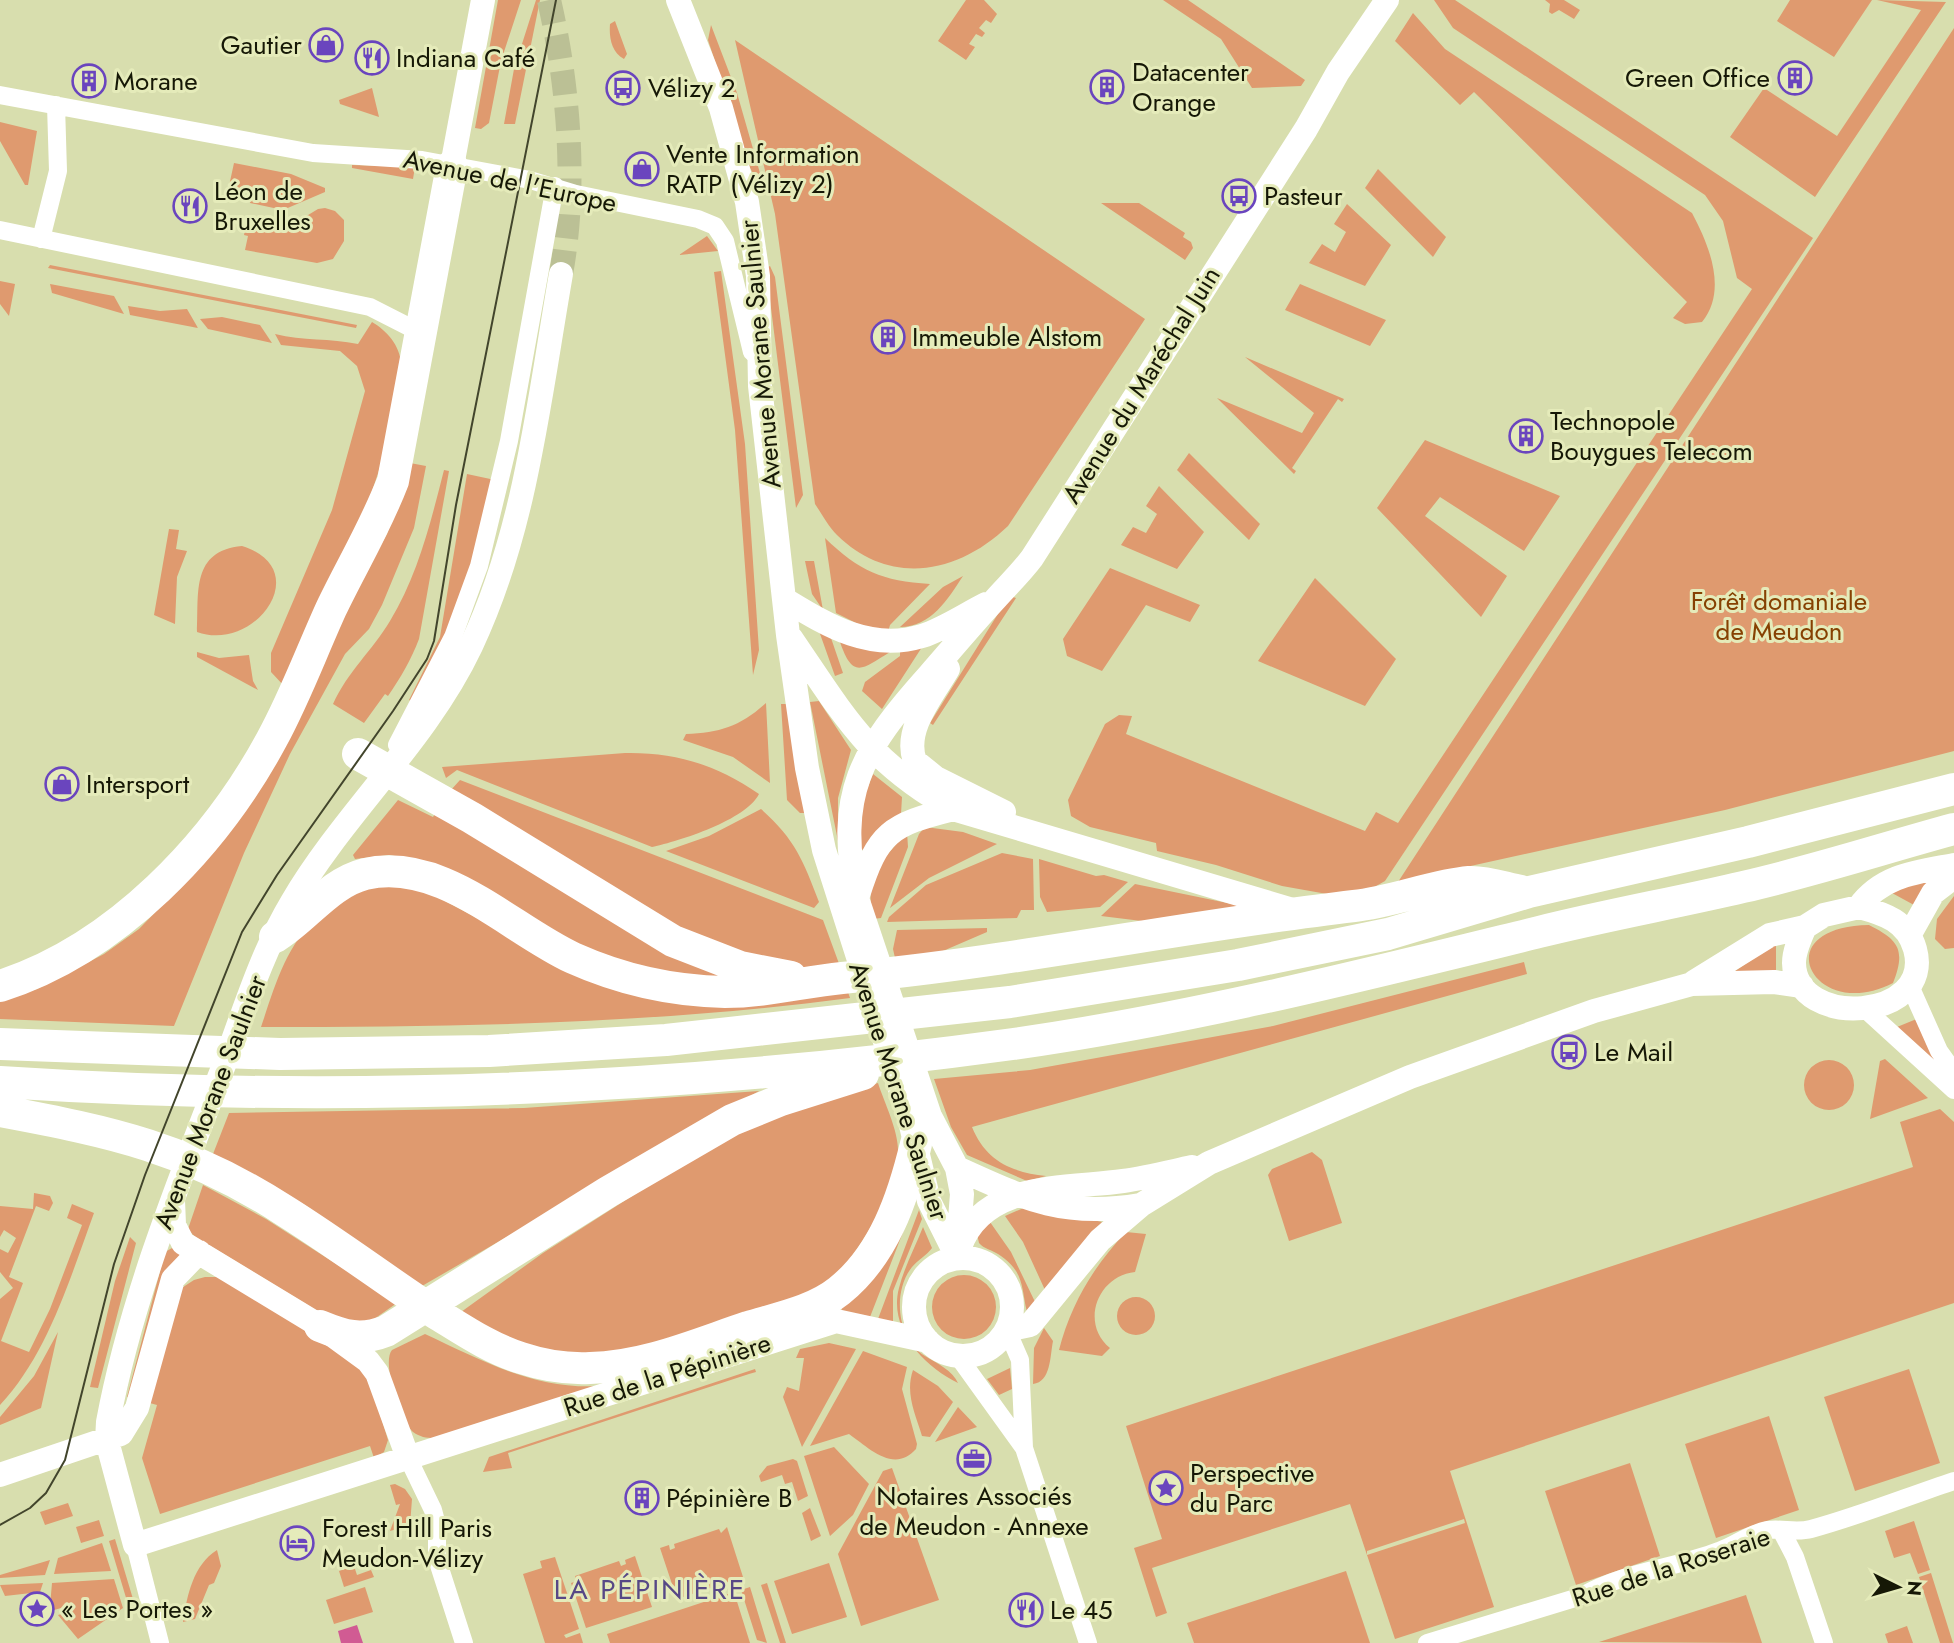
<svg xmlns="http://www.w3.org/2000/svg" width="1954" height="1643" viewBox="0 0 1954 1643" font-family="Jost,sans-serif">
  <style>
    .green { fill: #df9a6f; fill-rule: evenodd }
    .water { fill: #d15b93 }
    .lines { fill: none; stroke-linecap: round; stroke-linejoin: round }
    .secondary-tunnel { stroke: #bbc095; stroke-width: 24; stroke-dasharray: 24 12; stroke-linecap: butt }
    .street { stroke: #fff; stroke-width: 18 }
    .secondary { stroke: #fff; stroke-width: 24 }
    .highway { stroke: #fff; stroke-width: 32 }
    .tram { stroke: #42452c; stroke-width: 2 }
    .labels { text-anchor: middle; stroke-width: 6; stroke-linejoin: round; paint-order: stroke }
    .poi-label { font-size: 26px; fill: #161806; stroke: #e5ebba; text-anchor: start }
    .street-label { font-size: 26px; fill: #161806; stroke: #e5ebba }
    .park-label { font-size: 26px; fill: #864102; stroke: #e5ebba }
    .neighbourhood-label { font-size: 28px; letter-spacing: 2px; fill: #574886; stroke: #e5ebba }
  </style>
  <rect width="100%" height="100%" fill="#d8deae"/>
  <!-- green -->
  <path class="green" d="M498,0H521L501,61L489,123L481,129L475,128Z
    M536,0H540L515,124H504L514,69Z
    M966,0H984L997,14L991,23L986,20L979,28L985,33L982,37L976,34L969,44L975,47L966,60L938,41Z
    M1163,0H1188L1305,80L1301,86L1252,88L1221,39Z
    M1434,0H1455L1813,238L1385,881L1362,894H1327L1282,886L1216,865L1157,851L1156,843L1090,827L1071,816L1068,800L1105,724L1119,715L1132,716L1126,734L1365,831L1376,812L1398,823L1752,289L1737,278L1723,221L1705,195L1453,28Z
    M1545,0H1564L1580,10L1574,19L1559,10L1552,14L1549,12L1550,4Z
    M1790,0H1872L1834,57L1777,21Z
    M1877,0L1946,2L1815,197L1730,137L1764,88L1837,136L1921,10Z
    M1413,13L1445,49L1692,213C1709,245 1728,290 1702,322L1685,324L1673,318L1687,302L1474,92L1460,105L1395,41Z
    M615,21L627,54L624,59C611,52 609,37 610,24Z
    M711,25L737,93L762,180L754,175L750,168L708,40Z
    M1954,28V751L1725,810L1398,882Z
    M735,40L1145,319L1008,526C958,574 890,587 837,535C828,526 822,514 815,504L775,214Z
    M372,88L379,117L340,104L339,100Z
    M0,122L37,131L28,185H25L0,141Z
    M234,163L291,174L325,188V192L283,210L250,203L253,191L229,186Z
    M352,165L415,167L413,179L352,168Z
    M1378,169L1446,237L1433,257L1365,188Z
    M1101,203H1139L1185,233L1183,237L1191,242L1193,248L1185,260Z
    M1347,204L1391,245L1365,286L1309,263L1322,244L1335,252L1346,232L1334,224Z
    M325,208L335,211L344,220V241L333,259L317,263L245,250L248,236L244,235L247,220L290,226L318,209Z
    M707,236L718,251L679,255Z
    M50,265L357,325L356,328L48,268Z
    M770,266L775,277L803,495L796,508L766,268Z
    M721,271L745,444L759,650L753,675L735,430L714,272Z
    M0,281L15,284L9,316L0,304Z
    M50,284L114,296L124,314L52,293Z
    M1300,284L1386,320L1370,346L1285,310Z
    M128,306L160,311L187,309L198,328L130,315Z
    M222,317L260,325L272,343L208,329L200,319Z
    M372,322C387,331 400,345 401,364C403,376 397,393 395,406C377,506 327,595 285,687L271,672V653L332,510L365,391L357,366L340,351L281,345L275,334C303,341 330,338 358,344Z
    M1245,357L1344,399L1342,402L1338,399L1292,468L1296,471L1294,474L1217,398L1302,433L1314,413Z
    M1425,440L1560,496L1524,551L1440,497L1425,516L1507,576L1481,617L1377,508Z
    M1189,453L1260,524L1249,540L1177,470Z
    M410,463L426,466L414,528L382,605L369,629L345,654L290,754L244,853L174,1026L0,1019V1000L37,989L104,954L139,929L202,864L387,534Z
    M444,470L449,471L419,639C411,660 401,677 388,696L385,694L364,723L333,704C348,671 372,651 390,621C418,575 431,521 444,470Z
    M467,474L495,480L459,605L413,702L409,700L440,637Z
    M1159,486L1204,532L1177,569L1121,545L1133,527L1146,533L1157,514L1146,506Z
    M169,529L179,530L176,549L187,551L177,577L175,624L154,615Z
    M825,538C859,571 882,581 930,584L890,625L888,632L860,625L836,613Z
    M242,546C316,569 255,653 197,632C199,592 191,551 242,546Z
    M805,561H814L823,610L812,594Z
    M1110,568L1200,605L1190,622L1146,605L1102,671L1067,656L1063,639Z
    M963,576C948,599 931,627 900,627L943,587Z
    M1315,578L1396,659L1365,706L1258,661Z
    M1013,597L1016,598L933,725L930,723L1001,609Z
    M819,631L831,638L843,673L835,676Z
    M840,642L890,652C862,669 853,680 840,642Z
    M924,644L882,709L862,691L865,682L900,656V651Z
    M197,652L219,658L249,655L253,681L258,690L197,657Z
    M819,701L851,750L838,798V841L810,702Z
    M766,703L770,783L733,757L683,740L686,734C720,733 741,726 766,703Z
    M781,704H788L805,813H800L787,800Z
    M625,753C676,752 717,765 759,794C746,820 680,841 652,847L457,770L446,778L442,767Z
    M873,774L902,797L901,814L864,851L857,845L860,807Z
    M460,780L823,920L841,969C745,972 667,922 588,874C542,846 496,818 450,791Z
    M398,800L433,817L436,812L718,974L719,977L656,972L594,953L425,861L389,855L355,859L353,855Z
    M761,809C795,839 803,860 819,902L814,908L666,851L709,836Z
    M925,827L963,832L997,844L929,878L890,908L919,834Z
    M907,832L908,847L881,918L873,919C864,876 881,862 907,832Z
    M1002,853L1033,859L1034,910H1021L1017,918L887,922L889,917L926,885Z
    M1039,859L1096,876L1104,875L1128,882L1100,907L1047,912L1040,897Z
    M1946,870L1914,905L1892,893Z
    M368,884L419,887L559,962L848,992L850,998C655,1024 457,1027 261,1027C274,989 286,944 318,917C333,904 352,895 368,884Z
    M1135,884L1242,906L1158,923L1101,916Z
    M1954,896V948L1945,949L1935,939L1937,919Z
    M1869,925C1899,940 1906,950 1893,983C1814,1024 1763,927 1869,925Z
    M987,928V932L929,957L895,958L893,949L897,930Z
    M1776,943V973L1719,982Z
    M1524,962L1527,974L972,1127C986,1161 1011,1172 1046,1176L1027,1181L967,1155L951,1127L934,1079L1030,1070L1273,1026Z
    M1919,1018L1936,1062L1897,1027Z
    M1885,1059L1928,1098L1870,1119L1880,1061Z
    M1804 1085a25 25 0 1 1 50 0a25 25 0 1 1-50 0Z
    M878,1083C885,1105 900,1133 898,1156C895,1192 861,1248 837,1275C830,1283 819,1288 810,1293C746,1314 628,1364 563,1355C526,1350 493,1330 461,1312L543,1253L729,1134L822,1099Z
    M759,1091L422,1286L305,1205L213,1154L229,1113L524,1108Z
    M1940,1109L1954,1122V1303L1450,1471L1494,1607L1395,1639L1350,1504L1152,1568L1167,1613L1156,1617L1134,1548L1162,1539L1126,1426L1913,1167L1900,1122ZM1464,1519L1465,1523L1367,1555V1551Z
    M1312,1152L1322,1160L1342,1223L1289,1241L1268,1175L1272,1169Z
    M203,1185L266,1219L397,1303L354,1333L194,1236L188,1229Z
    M34,1193L50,1196L53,1203L49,1211L36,1206L9,1277L23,1283L1,1341L29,1352L50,1309L82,1225L67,1218L72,1204L94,1213C70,1278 48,1354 0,1405V1299L13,1288L0,1272V1249L8,1253L16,1238L4,1230L0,1237V1206L33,1209Z
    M1028,1206L1102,1222L1045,1290L1023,1242L1005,1216Z
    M912,1209L870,1317L842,1311L841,1307Z
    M919,1210L922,1219L893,1291V1322L878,1319Z
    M990,1222L1011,1252L1037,1306L1027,1312C1021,1288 1025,1271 998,1254C992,1250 984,1249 979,1243L977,1234Z
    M923,1227L932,1248C927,1255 918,1260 912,1267C892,1292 897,1339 925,1356C937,1363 953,1371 958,1383C924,1366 888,1329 899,1288C904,1268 915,1247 923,1227Z
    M1126,1232L1146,1234L1135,1272C1097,1276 1080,1324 1110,1348L1102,1356L1059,1350C1071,1304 1093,1267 1126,1232Z
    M130,1237L136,1243L98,1388L90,1387L115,1281Z
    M172,1248L181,1254L165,1272L132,1398L127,1397L165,1252Z
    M932 1307a32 32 0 1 1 64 0a32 32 0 1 1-64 0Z
    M205,1277H217L353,1357L367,1371L388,1440L384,1452L374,1458L370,1446L160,1514L142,1458L157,1405L146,1402L177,1291L194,1280Z
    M1117 1316a19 19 0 1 1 38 0a19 19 0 1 1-38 0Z
    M1044,1328L1053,1341C1050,1356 1051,1382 1033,1384L1034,1348Z
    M58,1332L41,1408L0,1425V1417L34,1376Z
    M425,1334C483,1361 535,1390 601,1386L434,1438C426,1438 420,1437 413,1432C401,1421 381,1363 392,1350Z
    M829,1343L856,1349L802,1447L783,1397L787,1387L799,1391L804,1358H796L800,1349Z
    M863,1351L907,1367L902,1389L917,1444L916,1449C894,1474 869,1448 849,1434L810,1446Z
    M1010,1368L1012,1389L999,1395L987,1379Z
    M755,1369L756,1372L749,1374L508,1453L512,1468L483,1472L489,1457Z
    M1909,1369L1940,1463L1855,1491L1824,1397Z
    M913,1370L938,1386L953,1402L930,1437L922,1436C915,1413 905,1393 913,1370Z
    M958,1407L977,1427L935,1442Z
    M1769,1416L1799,1510L1716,1538L1685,1444Z
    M834,1447L869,1484L853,1515L830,1536L804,1456Z
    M793,1459L797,1461L808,1496L798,1501L792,1482L785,1484L782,1475L761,1482L759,1476L767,1466Z
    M1630,1463L1660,1556L1576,1585L1545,1491Z
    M892,1468L939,1600L861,1626L838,1554L883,1471Z
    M395,1484L405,1489L412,1499L409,1539L404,1527L390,1531L400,1504L396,1505L390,1485Z
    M68,1503L73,1516L45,1525L40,1512Z
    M810,1508L821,1536L811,1541L802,1513Z
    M99,1520L104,1536L81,1543L76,1527Z
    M1914,1521L1930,1570L1918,1574L1910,1553L1894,1558L1885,1531Z
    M727,1527L743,1577L677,1599L660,1548L669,1545L670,1550L675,1548L674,1544L719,1529L721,1533Z
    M115,1539L133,1599L127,1601L109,1541Z
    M102,1543L111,1571L54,1574L58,1558Z
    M217,1550L221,1566L214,1583L209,1585L195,1619L183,1622C187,1596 193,1565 217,1550Z
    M635,1556L652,1607L586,1628L571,1583L577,1581L575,1576L619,1561L621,1566L626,1564L625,1560Z
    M555,1557L579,1629L564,1635L566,1638L580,1633L583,1643H545L523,1574L542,1568L540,1561Z
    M50,1560L45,1575L0,1578V1575Z
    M829,1563L847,1617L792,1634L774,1581Z
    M354,1566L357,1575L371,1570L374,1577L344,1587L339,1571Z
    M1346,1571L1370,1643H1194L1187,1623Z
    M1931,1573L1953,1643H1940L1919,1577Z
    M114,1579L123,1608L78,1639L58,1615L65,1613V1607L54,1610L50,1606L52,1583Z
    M43,1583L40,1592L5,1596L0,1585Z
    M767,1583L786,1643H780L761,1585Z
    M365,1587L373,1612L334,1624L326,1600Z
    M750,1587L767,1643L757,1640L741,1590Z
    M734,1592L750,1643H610L607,1634Z
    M1746,1595L1762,1643L1599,1642Z
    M1907,1626L1913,1643H1888L1885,1634Z"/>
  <!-- water -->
  <path class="water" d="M357,1625L363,1643H341L338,1631Z"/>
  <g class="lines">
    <!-- secondary-tunnel -->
    <path class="secondary-tunnel" d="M549,0C569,87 577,186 561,274"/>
    <!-- street -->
    <path class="street" d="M0,95L313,153L422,160L530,180L576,194L698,219L715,226L725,241L752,352
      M0,230L370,307L423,334
      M41,239L58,171L56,105
      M397,745L453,637L479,566L509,441L555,186
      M1910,986L1939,1051L1954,1072
      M1865,1009L1954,1090
      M1007,1330L1020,1360L1024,1448L1088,1643
      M957,1355L1024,1448
      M408,1458L433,1510L437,1525V1559L464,1643
      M1782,1532L1795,1557L1824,1643
      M135,1545L160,1643
      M1427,1643L1582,1596C1625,1571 1673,1569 1719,1551C1736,1545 1750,1533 1768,1530C1782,1528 1796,1533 1811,1529C1859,1516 1906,1497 1954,1481"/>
    <!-- secondary -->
    <path class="secondary" d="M678,0L721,108L747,202L758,276L760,386L788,635L807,768L824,850L909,1117L929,1201L957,1257
      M452,166L483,0
      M561,274C539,399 526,530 471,646C426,741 345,812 292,902C262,952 244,1011 224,1065C179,1181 131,1299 108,1422L107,1441L135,1545L836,1321L928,1341
      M784,599C827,625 869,652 922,636C944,629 966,614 986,604
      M791,638C843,714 868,762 953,809L1296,911
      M948,669C933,695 903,730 915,761L936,778L1004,812
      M858,895C878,832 890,825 953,809
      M1859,907C1885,914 1907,921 1915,949C1935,1021 1795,1030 1794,963C1794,951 1800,938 1805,927L1824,915Z
      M1859,907C1882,875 1917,872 1954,865
      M1910,934L1933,893L1954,877
      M1694,982L1770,935L1805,927
      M957,1168C1025,1199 1064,1218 1140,1205
      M173,1200L174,1225L183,1243L320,1326L368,1361L377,1373L408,1458
      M960,1247C983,1181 1067,1189 1123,1181C1146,1178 1169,1172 1192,1167
      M957,1258L962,1194L957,1168L930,1116L857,898C835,794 861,751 929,675C950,651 971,626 993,602C1006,587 1020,574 1032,558L1306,129L1338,72L1387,0
      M914 1307a49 49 0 1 1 98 0a49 49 0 1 1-98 0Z
      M1007,1330L1030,1325L1100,1240L1141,1205L1209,1163L1410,1077L1594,1011L1692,984L1774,982L1802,986
      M0,1475L121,1434L137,1408L173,1279L199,1252"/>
    <!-- highway -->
    <path class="highway" d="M358,754L472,818L673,941L740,967L791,977
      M275,937C306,918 329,883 365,874C441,856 510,929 573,958C622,980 672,991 725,992C766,992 802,982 842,978C1014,962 1183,926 1354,906C1392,902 1434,885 1469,882C1486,881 1505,888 1521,891
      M0,986C116,949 215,845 272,739C295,697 311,653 331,609C352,565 375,528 393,481L452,166
      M0,1044L280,1054L489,1051L666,1040L1010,1002L1238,965L1388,934L1529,892L1748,842L1954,789
      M0,1082C338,1104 678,1090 1013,1044C1191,1019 1364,975 1539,932C1607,915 1675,903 1743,887C1814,871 1884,848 1954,829
      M0,1111C112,1132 188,1148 285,1211C336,1243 384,1279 434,1312C462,1329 489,1348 521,1358C542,1365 568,1369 590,1368C645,1367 697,1344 748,1327C778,1318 814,1311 839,1291C884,1255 903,1198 916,1144
      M320,1326C344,1336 361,1341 386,1331L608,1192L732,1120L781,1100L863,1074"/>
    <!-- tram -->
    <path class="tram" d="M0,1525L30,1508L46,1493L65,1460L114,1264L145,1175L242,932L277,875L393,711L427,659L434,641L456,505L556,0"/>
  </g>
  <!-- icons -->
  <defs>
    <symbol id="shop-ring" viewBox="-11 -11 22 22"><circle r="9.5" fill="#e5ebba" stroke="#6a45be" stroke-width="1.5"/><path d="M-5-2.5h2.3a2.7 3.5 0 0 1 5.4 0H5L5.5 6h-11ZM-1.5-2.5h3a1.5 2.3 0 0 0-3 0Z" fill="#6a45be"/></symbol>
    <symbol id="restaurant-ring" viewBox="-11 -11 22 22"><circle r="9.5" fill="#e5ebba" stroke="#6a45be" stroke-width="1.5"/><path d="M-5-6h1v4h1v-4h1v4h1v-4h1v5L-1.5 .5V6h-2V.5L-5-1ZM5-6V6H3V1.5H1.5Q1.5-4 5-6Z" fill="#6a45be"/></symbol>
    <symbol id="building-ring" viewBox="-11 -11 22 22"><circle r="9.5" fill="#e5ebba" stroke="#6a45be" stroke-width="1.5"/><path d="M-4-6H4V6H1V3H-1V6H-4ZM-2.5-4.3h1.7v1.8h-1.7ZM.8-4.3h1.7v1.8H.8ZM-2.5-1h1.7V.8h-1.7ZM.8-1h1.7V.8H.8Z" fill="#6a45be"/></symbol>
    <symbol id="bus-ring" viewBox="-11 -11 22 22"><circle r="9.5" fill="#e5ebba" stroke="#6a45be" stroke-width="1.5"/><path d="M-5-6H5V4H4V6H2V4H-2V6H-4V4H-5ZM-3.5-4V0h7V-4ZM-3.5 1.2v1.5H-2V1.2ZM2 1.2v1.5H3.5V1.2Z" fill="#6a45be"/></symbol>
    <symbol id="office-ring" viewBox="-11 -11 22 22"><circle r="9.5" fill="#e5ebba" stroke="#6a45be" stroke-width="1.5"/><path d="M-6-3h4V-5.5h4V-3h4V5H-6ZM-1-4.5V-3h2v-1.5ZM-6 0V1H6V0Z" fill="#6a45be"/></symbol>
    <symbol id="sight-ring" viewBox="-11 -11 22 22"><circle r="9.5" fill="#e5ebba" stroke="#6a45be" stroke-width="1.5"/><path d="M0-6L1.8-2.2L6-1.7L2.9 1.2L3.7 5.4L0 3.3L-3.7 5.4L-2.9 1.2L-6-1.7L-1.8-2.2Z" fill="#6a45be"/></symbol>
    <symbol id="hotel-ring" viewBox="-11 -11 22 22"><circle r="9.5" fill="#e5ebba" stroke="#6a45be" stroke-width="1.5"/><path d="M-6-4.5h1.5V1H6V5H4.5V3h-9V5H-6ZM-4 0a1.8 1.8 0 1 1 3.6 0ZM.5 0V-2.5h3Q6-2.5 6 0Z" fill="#6a45be"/></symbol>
  </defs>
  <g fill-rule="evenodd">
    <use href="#shop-ring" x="307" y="26" width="38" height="38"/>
    <use href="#restaurant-ring" x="353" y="39" width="38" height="38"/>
    <use href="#building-ring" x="1776" y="59" width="38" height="38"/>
    <use href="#building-ring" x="70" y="62" width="38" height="38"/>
    <use href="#building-ring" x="1088" y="68" width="38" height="38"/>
    <use href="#bus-ring" x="604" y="69" width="38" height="38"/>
    <use href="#shop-ring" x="623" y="150" width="38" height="38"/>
    <use href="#bus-ring" x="1220" y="177" width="38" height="38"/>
    <use href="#restaurant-ring" x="171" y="187" width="38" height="38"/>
    <use href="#building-ring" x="869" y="318" width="38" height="38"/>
    <use href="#building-ring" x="1507" y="417" width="38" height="38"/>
    <use href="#shop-ring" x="43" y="765" width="38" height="38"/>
    <use href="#bus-ring" x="1550" y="1033" width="38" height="38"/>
    <use href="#office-ring" x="955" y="1440" width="38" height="38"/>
    <use href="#sight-ring" x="1147" y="1469" width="38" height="38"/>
    <use href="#building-ring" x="623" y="1479" width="38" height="38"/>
    <use href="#hotel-ring" x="278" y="1524" width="38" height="38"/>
    <use href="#sight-ring" x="18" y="1590" width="38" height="38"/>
    <use href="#restaurant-ring" x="1007" y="1591" width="38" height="38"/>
  </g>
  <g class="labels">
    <!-- poi labels -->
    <g class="poi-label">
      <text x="302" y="54" text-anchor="end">Gautier</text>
      <text x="396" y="67">Indiana Café</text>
      <text x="1132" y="81">Datacenter<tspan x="1132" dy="30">Orange</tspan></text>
      <text x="1770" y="87" text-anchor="end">Green Office</text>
      <text x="114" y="90">Morane</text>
      <text x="648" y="97">Vélizy 2</text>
      <text x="666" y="163">Vente Information<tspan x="666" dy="30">RATP (Vélizy 2)</tspan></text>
      <text x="214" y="200">Léon de<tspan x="214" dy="30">Bruxelles</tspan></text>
      <text x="1264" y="205">Pasteur</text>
      <text x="912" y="346">Immeuble Alstom</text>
      <text x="1550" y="430">Technopole<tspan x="1550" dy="30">Bouygues Telecom</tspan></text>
      <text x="86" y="793">Intersport</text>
      <text x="1594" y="1061">Le Mail</text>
      <text x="1190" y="1482">Perspective<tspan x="1190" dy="30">du Parc</tspan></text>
      <text x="974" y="1505" text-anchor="middle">Notaires Associés<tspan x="974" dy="30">de Meudon - Annexe</tspan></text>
      <text x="666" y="1507">Pépinière B</text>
      <text x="322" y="1537">Forest Hill Paris<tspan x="322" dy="30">Meudon-Vélizy</tspan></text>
      <text x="61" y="1618">« Les Portes »</text>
      <text x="1050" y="1619">Le 45</text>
    </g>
    <!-- street labels -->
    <g class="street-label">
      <text transform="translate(510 181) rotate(12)" y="9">Avenue de l'Europe</text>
      <text transform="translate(760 354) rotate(-95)" y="9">Avenue Morane Saulnier</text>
      <text transform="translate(1141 385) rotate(-58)" y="9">Avenue du Maréchal Juin</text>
      <text transform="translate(899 1091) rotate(72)" y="9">Avenue Morane Saulnier</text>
      <text transform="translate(210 1102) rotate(-69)" y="9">Avenue Morane Saulnier</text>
      <text transform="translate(667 1375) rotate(-18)" y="9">Rue de la Pépinière</text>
      <text transform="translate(1671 1567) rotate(-18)" y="9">Rue de la Roseraie</text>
    </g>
    <!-- park labels -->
    <g class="park-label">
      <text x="1779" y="610">Forêt domaniale<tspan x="1779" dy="30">de Meudon</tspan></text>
    </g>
    <!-- neighbourhood labels -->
    <g class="neighbourhood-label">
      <text x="650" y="1599">LA PÉPINIÈRE</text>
    </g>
  </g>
  <!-- north arrow -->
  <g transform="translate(1898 1587) rotate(95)" stroke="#e5ebba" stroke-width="5" paint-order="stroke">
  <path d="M0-5L12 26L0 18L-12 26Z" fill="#161806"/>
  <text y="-10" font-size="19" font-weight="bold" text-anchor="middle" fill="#161806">N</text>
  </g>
</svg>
